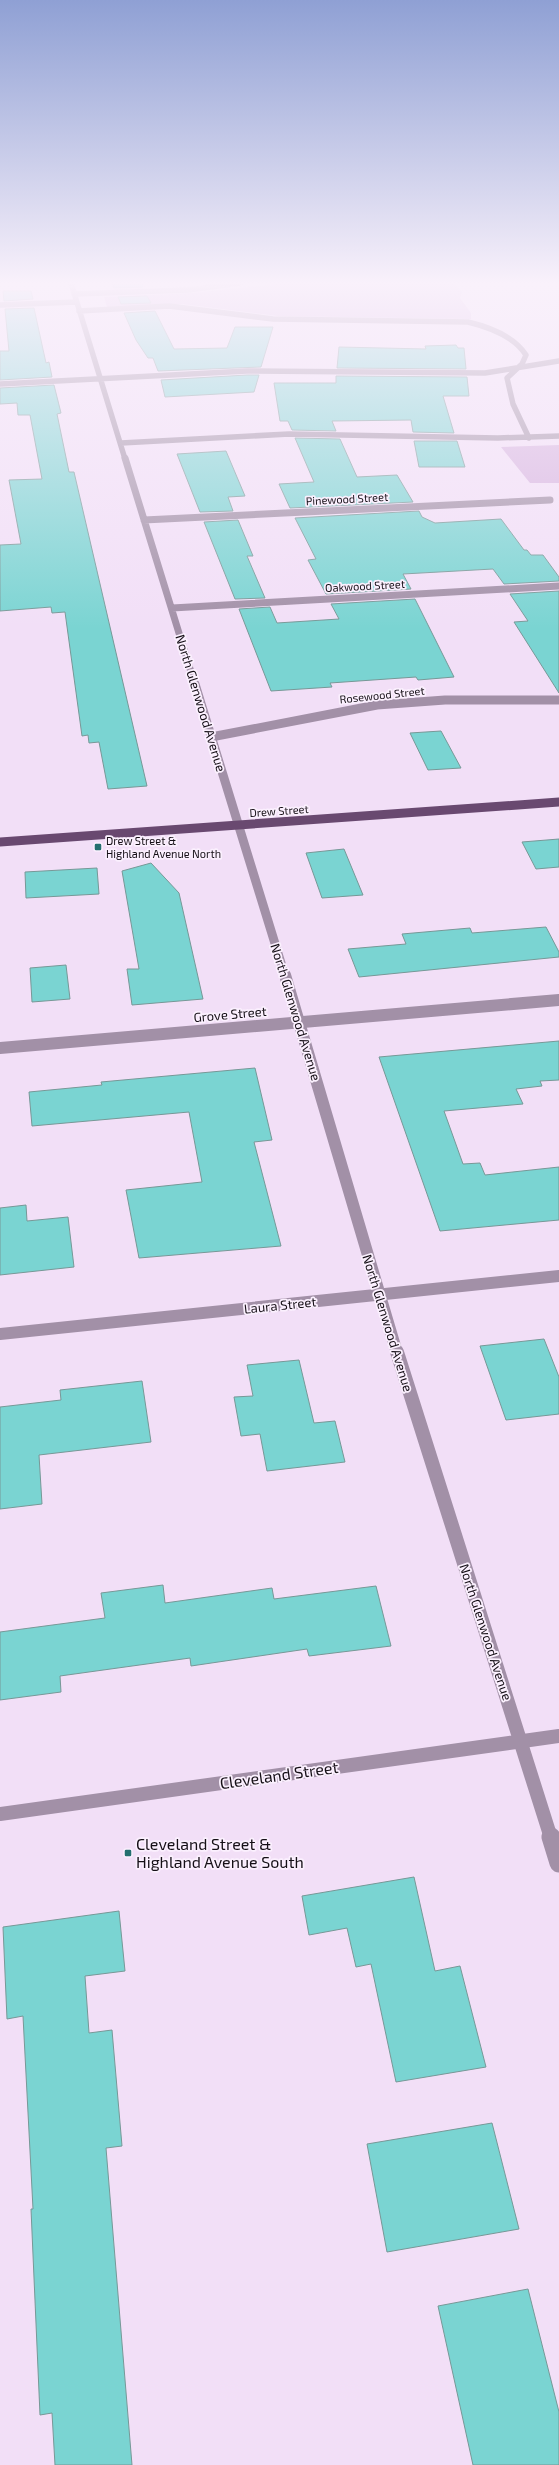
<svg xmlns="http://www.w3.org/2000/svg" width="559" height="2465" viewBox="0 0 559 2465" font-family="'Exo 2',sans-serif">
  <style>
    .green { fill: #d6b2df }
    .building { fill: #7ad4d2; stroke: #779897 }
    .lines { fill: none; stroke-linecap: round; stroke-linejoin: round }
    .minor-far5 { stroke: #a290a7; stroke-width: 5.5 }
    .minor-far4 { stroke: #a290a7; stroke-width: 7 }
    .minor-far3 { stroke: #a290a7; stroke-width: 9 }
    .minor-far2 { stroke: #a290a7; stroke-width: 12 }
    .minor-far1 { stroke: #a290a7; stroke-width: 14 }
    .minor { stroke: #a290a7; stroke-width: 19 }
    .major { stroke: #694970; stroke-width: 9 }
    .poi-dot { fill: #246f6f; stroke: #fbf0fe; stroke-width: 1.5 }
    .labels { text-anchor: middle; stroke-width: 3.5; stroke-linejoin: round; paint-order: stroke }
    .far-street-label { font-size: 11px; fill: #150f16; stroke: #fbf0fe }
    .far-poi-label { font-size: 11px; fill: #150f16; stroke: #fbf0fe; text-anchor: start }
    .street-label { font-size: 13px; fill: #150f16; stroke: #fbf0fe }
    .near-street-label { font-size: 16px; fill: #150f16; stroke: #fbf0fe }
    .near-poi-label { font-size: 16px; fill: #150f16; stroke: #fbf0fe; text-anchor: start }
  </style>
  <rect width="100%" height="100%" fill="#f2dff7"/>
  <!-- green -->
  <path class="green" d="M286,283H454L462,292L460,298L471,313V319L278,316L182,304L107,307L104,297L192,293Z
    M559,445V483H530L501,447Z"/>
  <!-- building -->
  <path class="building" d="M112,283H141L143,287L114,288Z
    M3,291H31L33,299L4,301Z
    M147,296L151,303L121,304L118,297Z
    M34,308L46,363L49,362L52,377L0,380V351H9L5,309Z
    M155,311L174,349L227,348L235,327H273L261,367L158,371L153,358H148L136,340L124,313Z
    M456,345L458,348H464L466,369L337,368L339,347L426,349L425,346Z
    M247,375H259L254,392L165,397L161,380Z
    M336,376L467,377L469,396H443L454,433L413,432L411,420L332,421L336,431L292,430L288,421H280L274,383H336Z
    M54,385L61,413L57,414L69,472H74L147,786L108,789L99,742L89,743L88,735L82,736L65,612L52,613L51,607L0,611V545L21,544L9,480L42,479L30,415H18L17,403L0,404V388Z
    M295,438L340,439L357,477L397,475L413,502L290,508L279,484L314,482Z
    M414,441H457L465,467H419Z
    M226,451L245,496L228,497L233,511L200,512L177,454Z
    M419,511L422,517L435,523L501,519L524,550H527L531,555H543L559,577V581L504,584L493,569L403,574L411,589L326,594L308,560L316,559L295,518Z
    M238,520L253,556H247L265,598L235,599L204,522Z
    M559,591V693L514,622L528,621L510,594Z
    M415,599L454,677L418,680L416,677L330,683L332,687L271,691L239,609L270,607L277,623L339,619L331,604Z
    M441,731L461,768L428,770L410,733Z
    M559,839V867L536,869L522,842Z
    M344,849L363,895L322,898L306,853Z
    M151,863L179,893L203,999L132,1005L127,969H139L122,871Z
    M97,868L99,894L26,898L25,872Z
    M546,927L559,952V957L359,977L348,949L406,944L402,934L470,928L472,933Z
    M66,965L70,999L32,1002L30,968Z
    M559,1041V1080L540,1081L542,1086L516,1089L523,1104L444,1111L463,1164L480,1163L485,1175L559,1167V1220L440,1231L379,1057Z
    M255,1068L272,1140L254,1142L281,1246L139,1258L126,1190L202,1182L189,1112L32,1126L29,1092L102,1085L101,1082Z
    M26,1205L27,1221L68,1217L74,1267L0,1275V1208Z
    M544,1339L559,1377V1414L506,1420L480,1346Z
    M299,1360L314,1423L335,1421L345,1462L267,1471L260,1434L241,1436L234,1397L253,1396L247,1365Z
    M142,1381L151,1442L39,1455L42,1504L0,1509V1407L61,1400L60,1390Z
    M163,1585L165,1603L272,1588L274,1599L376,1586L391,1646L309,1656L307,1649L191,1666L190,1658L60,1676L61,1692L0,1700V1632L105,1618L101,1593Z
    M414,1877L435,1971L460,1966L486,2067L396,2082L371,1964L356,1967L347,1928L309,1935L302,1896Z
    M119,1911L125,1971L85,1976L89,2033L112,2030L122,2146L106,2148L132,2465H55L52,2413L40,2415L31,2209H33L23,2016L7,2019L3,1927Z
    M492,2123L519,2229L387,2252L367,2144Z
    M528,2289L559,2412V2465H473L438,2306Z"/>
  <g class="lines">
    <!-- minor-far5 -->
    <path class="minor-far5" d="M71,283L125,459
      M74,294L188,290L240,283
      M0,305L76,302
      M79,311L169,306L273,319L468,322C489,327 514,336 526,355L522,364L507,378L513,404L529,438
      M0,384L247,371L485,373L559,361
      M121,443L289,434L498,438L559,436"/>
    <!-- minor-far4 -->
    <path class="minor-far4" d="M125,458L195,685
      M144,520L550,500
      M172,608L559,586"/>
    <!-- minor-far3 -->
    <path class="minor-far3" d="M195,684L285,976
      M211,737L377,705L445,700H559"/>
    <!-- minor-far2 -->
    <path class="minor-far2" d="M285,975L397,1353
      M0,1048L559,1000
      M0,1334L559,1276"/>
    <!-- minor-far1 -->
    <path class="minor-far1" d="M397,1352L551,1838
      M0,1814L559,1736"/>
    <!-- minor -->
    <path class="minor" d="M551,1837L559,1863"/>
    <!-- major -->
    <path class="major" d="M0,842L559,802"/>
  </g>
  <!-- sky -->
  <linearGradient id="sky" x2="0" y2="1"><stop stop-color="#8fa0d4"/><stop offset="0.45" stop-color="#f9f1fb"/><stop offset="1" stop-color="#f9f1fb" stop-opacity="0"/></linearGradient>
  <rect width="559" height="629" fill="url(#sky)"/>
  <!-- markers -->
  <g class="poi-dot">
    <rect x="94" y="843" width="8" height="8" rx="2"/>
    <rect x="124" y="1849" width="8" height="8" rx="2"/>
  </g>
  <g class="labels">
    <!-- far-street labels -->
    <g class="far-street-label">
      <text transform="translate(347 499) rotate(-3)" y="4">Pinewood Street</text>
      <text transform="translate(365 586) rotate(-3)" y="4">Oakwood Street</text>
      <text transform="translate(382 695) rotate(-6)" y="4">Rosewood Street</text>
      <text transform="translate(279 811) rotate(-4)" y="4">Drew Street</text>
    </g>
    <!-- far-poi labels -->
    <g class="far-poi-label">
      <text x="106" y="845">Drew Street &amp;<tspan x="106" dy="13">Highland Avenue North</tspan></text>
    </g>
    <!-- street labels -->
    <g class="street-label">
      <text transform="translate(201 703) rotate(73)" y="5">North Glenwood Avenue</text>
      <text transform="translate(296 1012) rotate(73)" y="5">North Glenwood Avenue</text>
      <text transform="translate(230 1014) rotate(-5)" y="5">Grove Street</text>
      <text transform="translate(280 1305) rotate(-6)" y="5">Laura Street</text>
      <text transform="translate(388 1323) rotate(73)" y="5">North Glenwood Avenue</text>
      <text transform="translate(486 1632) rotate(72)" y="5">North Glenwood Avenue</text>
    </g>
    <!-- near-street labels -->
    <g class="near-street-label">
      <text transform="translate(279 1775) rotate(-8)" y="6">Cleveland Street</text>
    </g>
    <!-- near-poi labels -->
    <g class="near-poi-label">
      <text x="136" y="1850">Cleveland Street &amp;<tspan x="136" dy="18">Highland Avenue South</tspan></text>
    </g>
  </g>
</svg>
